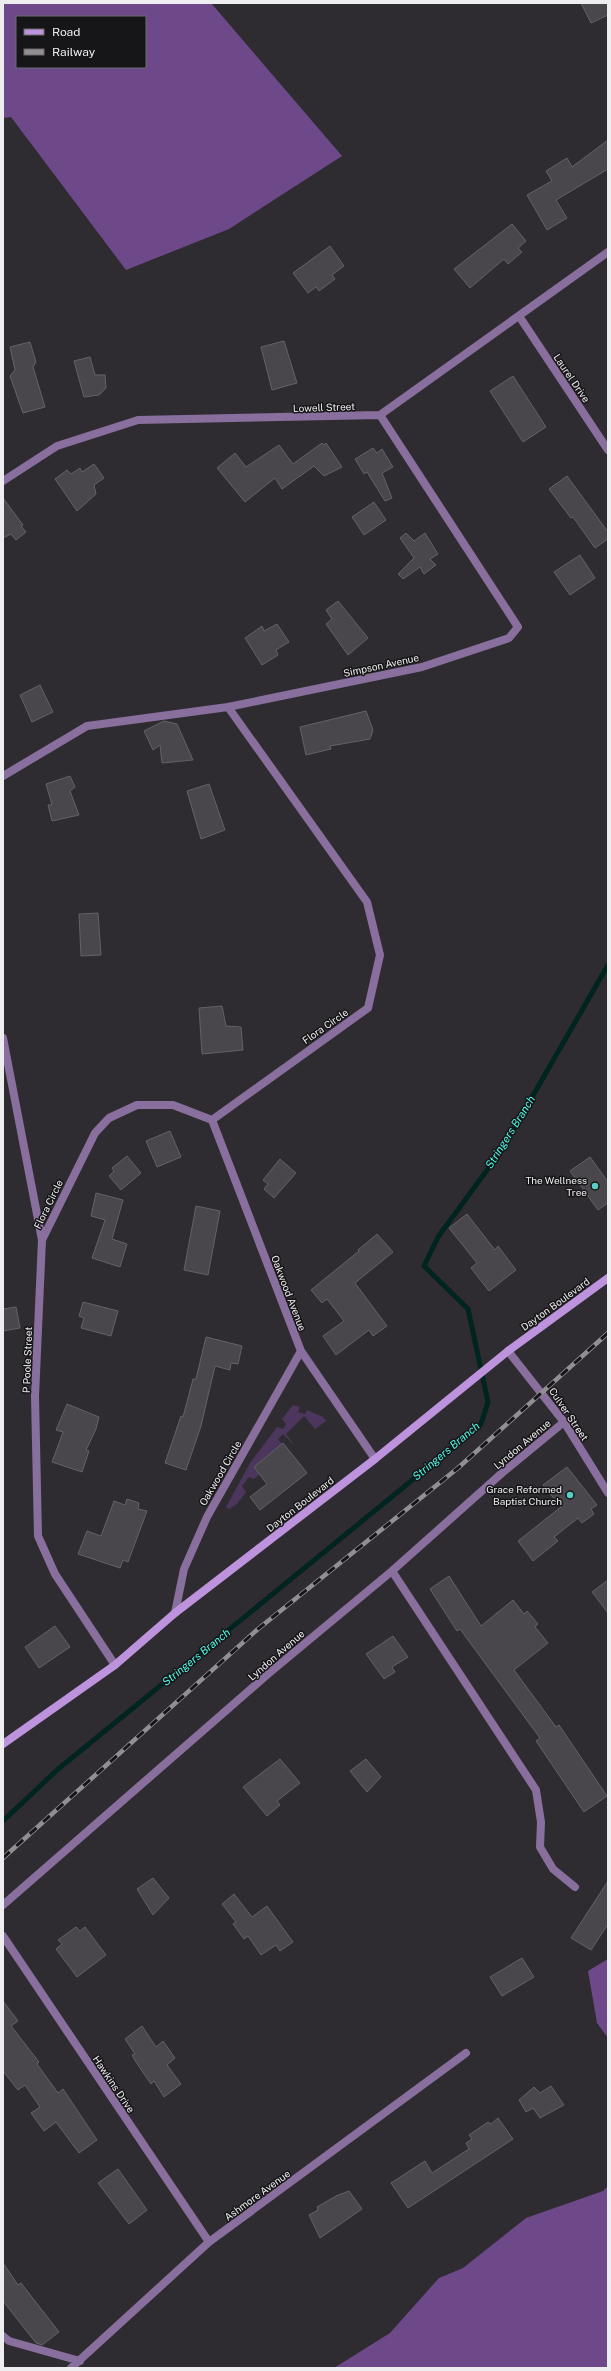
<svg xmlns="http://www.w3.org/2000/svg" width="611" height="2371" viewBox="0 0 611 2371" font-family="'Public Sans',sans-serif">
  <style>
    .green { fill: #4c365d }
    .forest { fill: #6e498a; fill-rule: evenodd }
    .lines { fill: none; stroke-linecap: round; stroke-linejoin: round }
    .stream { stroke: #002420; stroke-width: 5 }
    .building { fill: #49464c; stroke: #646267 }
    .minor { stroke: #896f9e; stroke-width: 8 }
    .secondary { stroke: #bd93de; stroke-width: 8 }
    .rail-casing { stroke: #918f93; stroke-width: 4.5 }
    .rail { stroke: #161517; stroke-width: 3; stroke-dasharray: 9; stroke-linecap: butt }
    .poi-dot { fill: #57cec1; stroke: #161517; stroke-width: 1.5 }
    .labels { text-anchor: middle; stroke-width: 3; stroke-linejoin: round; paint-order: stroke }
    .street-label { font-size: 10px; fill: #eeedf0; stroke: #161517 }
    .poi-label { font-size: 10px; fill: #eeedf0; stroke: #161517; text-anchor: end }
    .water-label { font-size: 11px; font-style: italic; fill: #4ffae9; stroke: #161517 }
  </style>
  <rect width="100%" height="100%" fill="#2f2c31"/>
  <!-- green -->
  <path class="green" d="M293,1405L300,1407L298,1412L305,1414L307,1410L323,1417L326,1421L315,1429L304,1416L286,1434L295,1446L283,1434L278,1439L282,1444L254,1467L260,1474L254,1479L249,1477L242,1486L246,1492L237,1504L229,1509L226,1507L250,1463L277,1427L283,1429L286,1424L282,1419Z"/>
  <!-- forest -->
  <path class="forest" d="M3,3H211L342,156L229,229L126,270L11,117L3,118ZM17,17H145V67H17Z
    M608,1959V2038L597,2023L588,1971Z
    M608,2186V2368H334L390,2333L439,2278L463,2268L526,2218L603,2191Z"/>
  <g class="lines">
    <!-- stream -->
    <path class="stream" d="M3,1821L57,1770L481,1424L488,1402L468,1309L424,1266L438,1237L501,1151L608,965"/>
  </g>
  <!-- building -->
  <path class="building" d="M581,3H608V15L591,23Z
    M608,140V169L556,200L567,218L547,230L527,195L552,181L546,171L567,158L572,167Z
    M512,224L526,241L518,248L522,252L508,264L504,259L470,288L454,269Z
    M330,246L344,266L332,275L335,279L319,291L316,287L308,293L293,273Z
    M284,341L297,383L272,390L261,347Z
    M30,342L36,362L33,367L45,407L23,413L10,376L15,370L10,347Z
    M90,357L95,375H105L106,388L99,395L84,397L74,361Z
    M513,376L546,427L523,442L490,391Z
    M322,443L324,445L326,443L342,467L324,476L314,466L282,489L275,478L245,502L217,468L235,453L246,467L279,445L293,464Z
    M373,448L377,453L382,449L393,467L382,473L392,498L385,501L367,472L364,474L355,459Z
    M94,464L104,478L94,485L96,494L77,511L55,479L67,470L71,474L80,468L82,472Z
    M567,476L608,532V539L595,548L573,517L571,518L549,489Z
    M3,498L23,525L21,526L26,532L16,540L11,534L3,538Z
    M374,502L386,520L364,535L352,517Z
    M406,533L414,541L425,533L438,554L430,559L436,565L424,574L420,567L403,579L398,574L414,558L400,538Z
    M580,555L595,578L570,595L554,572Z
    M338,601L368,638L348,655L326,624L332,619L326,610Z
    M277,624L289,642L276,650L278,655L262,665L245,638L262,626L264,631Z
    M40,685L53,712L32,722L20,695Z
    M366,711L373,730L370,739L330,746L331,749L306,755L300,727Z
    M164,721L177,724L193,760L162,763L160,745L153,750L144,731Z
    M70,776L75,787L70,791L79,815L52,821L48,805H52L46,784Z
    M209,784L225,830L201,839L187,791Z
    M98,913L101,955L81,956L79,914Z
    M222,1006L226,1026L241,1027L243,1050L202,1054L199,1008Z
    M170,1131L181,1157L157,1167L146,1141Z
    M127,1156L141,1173L121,1190L109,1176L114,1171L112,1168Z
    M590,1157L608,1182V1203L598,1210L570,1171Z
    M280,1159L296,1173L274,1198L264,1189L268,1184L263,1180Z
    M96,1193L123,1200L112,1239L127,1244L120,1267L92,1258L105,1220L91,1216Z
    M196,1206L220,1211L208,1275L184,1270Z
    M467,1214L495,1250L498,1246L516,1270L489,1291L471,1268L477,1263L449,1228Z
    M377,1234L393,1252L355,1283L387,1326L373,1336L369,1330L336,1355L323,1336L344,1321L327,1299L322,1303L311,1290L359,1251L358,1250Z
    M83,1302L118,1311L111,1336L81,1328L84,1318L79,1316Z
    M16,1307L20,1328L3,1331V1309Z
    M206,1337L242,1346L238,1364L231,1363L230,1370L215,1366L201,1426L186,1470L165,1463L181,1416L183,1417L193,1379H196Z
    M67,1404L99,1417L96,1429L86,1450L89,1451L82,1472L52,1462L63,1432L56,1430Z
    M283,1443L307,1473L260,1510L250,1497L267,1484L254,1467Z
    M567,1467L597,1505L591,1509L594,1514L582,1523L578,1518L554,1537L558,1541L533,1561L518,1541L561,1507L543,1485Z
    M127,1499L139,1503L138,1509L147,1511L128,1562L123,1560L120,1568L78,1554L87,1531L101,1536L114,1501L125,1505Z
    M449,1576L481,1626L513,1600L524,1614L527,1611L538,1624L535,1627L548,1643L514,1670L556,1727L559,1725L607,1796L584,1812L536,1741L540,1738L460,1629L457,1631L430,1589Z
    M608,1580V1613L592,1592Z
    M55,1626L70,1647L39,1668L25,1647Z
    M393,1636L408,1657L392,1667L395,1672L384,1679L366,1654Z
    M280,1759L300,1783L277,1801L280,1805L267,1816L243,1787Z
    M366,1759L381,1777L367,1792L350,1771Z
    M153,1878L169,1898L153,1915L137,1889Z
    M608,1881V1924L591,1950L571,1938Z
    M234,1894L252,1917L267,1906L293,1942L280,1951L276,1945L261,1955L248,1936L244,1939L233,1924L236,1922L222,1904Z
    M76,1927L80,1931L85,1927L106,1955L77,1977L56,1949L62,1944L58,1940Z
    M522,1958L534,1977L502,1996L490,1977Z
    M3,2001L18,2021L11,2026L39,2062L37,2064L58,2093L63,2089L97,2140L79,2153L56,2122L44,2131L31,2113L40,2107L25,2085L18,2090L3,2071Z
    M142,2026L156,2047L163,2041L175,2058L167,2065L181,2084L164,2097L154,2081L151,2084L136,2062L132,2055L135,2054L125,2039Z
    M551,2086L564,2105L540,2118L533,2108L526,2112L519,2100L534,2087L540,2093Z
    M498,2118L513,2139L408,2208L391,2183L425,2161L432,2173L469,2149L466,2143L472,2139L469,2135L488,2122L491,2124Z
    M118,2169L147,2210L129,2224L98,2183Z
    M349,2191L362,2209L320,2238L309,2215L318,2210L317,2207L336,2196Z
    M3,2263L18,2285L21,2283L59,2332L42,2345L36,2343L3,2301Z"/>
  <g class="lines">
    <!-- minor -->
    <path class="minor" d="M519,316L608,450
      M3,481L57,446L138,420L380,415L608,252
      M3,776L87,726L228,707L422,667L509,638L518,627L380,415
      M3,1038L42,1240L35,1396L38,1536L55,1574L115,1665
      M212,1120L301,1351L375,1459
      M42,1240L95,1133L109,1118L137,1105H173L212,1120L368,1008L380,955L367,902L228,707
      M508,1351L564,1422L608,1493
      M392,1571L536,1790L541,1822L540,1847L553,1869L575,1887
      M175,1613L184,1569L207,1517L301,1351
      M3,1905L268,1674L392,1571L502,1473L564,1422
      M3,1936L209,2242
      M3,2336L9,2341L80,2361
      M71,2368L209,2242L466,2053"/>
    <!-- secondary -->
    <path class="secondary" d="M3,1744L115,1665L175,1613L375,1459L508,1351L608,1278"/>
    <defs>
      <path id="rail" d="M3,1858L258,1629L458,1468L608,1333"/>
    </defs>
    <!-- rail casing -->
    <use href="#rail" class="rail-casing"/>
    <!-- rail -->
    <use href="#rail" class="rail"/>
  </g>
  <!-- markers -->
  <g class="poi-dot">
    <circle cx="595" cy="1186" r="4"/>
    <circle cx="570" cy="1495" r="4"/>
  </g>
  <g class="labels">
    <!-- street labels -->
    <g class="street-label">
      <text transform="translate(572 378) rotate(56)" y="4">Laurel Drive</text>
      <text transform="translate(324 407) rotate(-2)" y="4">Lowell Street</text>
      <text transform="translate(381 665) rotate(-12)" y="4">Simpson Avenue</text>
      <text transform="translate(325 1026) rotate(-35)" y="4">Flora Circle</text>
      <text transform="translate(48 1204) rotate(-64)" y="4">Flora Circle</text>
      <text transform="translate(289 1293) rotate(69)" y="4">Oakwood Avenue</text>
      <text transform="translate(555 1304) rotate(-36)" y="4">Dayton Boulevard</text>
      <text transform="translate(27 1360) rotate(-88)" y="4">P Poole Street</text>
      <text transform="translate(569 1414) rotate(56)" y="4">Culver Street</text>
      <text transform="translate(522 1444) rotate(-40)" y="4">Lyndon Avenue</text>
      <text transform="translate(220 1473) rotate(-60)" y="4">Oakwood Circle</text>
      <text transform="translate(300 1504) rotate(-38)" y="4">Dayton Boulevard</text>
      <text transform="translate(276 1655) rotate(-41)" y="4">Lyndon Avenue</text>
      <text transform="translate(114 2084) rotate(56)" y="4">Hawkins Drive</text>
      <text transform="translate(257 2195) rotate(-36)" y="4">Ashmore Avenue</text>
    </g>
    <!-- poi labels -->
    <g class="poi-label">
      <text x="587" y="1184">The Wellness<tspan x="587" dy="12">Tree</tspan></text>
      <text x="562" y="1493">Grace Reformed<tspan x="562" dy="12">Baptist Church</tspan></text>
    </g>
    <!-- water labels -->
    <g class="water-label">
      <text transform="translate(510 1132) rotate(-58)" y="4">Stringers Branch</text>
      <text transform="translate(446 1451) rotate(-40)" y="4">Stringers Branch</text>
      <text transform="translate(196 1657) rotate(-39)" y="4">Stringers Branch</text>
    </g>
  </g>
  <!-- border -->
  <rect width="611" height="2371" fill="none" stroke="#eeedf0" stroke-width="8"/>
  <!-- legend -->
  <rect x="16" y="16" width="130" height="52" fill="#161517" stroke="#6c6b6e"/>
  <rect x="24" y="29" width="20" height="6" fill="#bd93de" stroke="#6c6b6e"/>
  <text x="52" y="36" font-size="12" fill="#eeedf0">Road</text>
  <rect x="24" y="49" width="20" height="6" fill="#918f93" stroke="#6c6b6e"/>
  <text x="52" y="56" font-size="12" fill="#eeedf0">Railway</text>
</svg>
